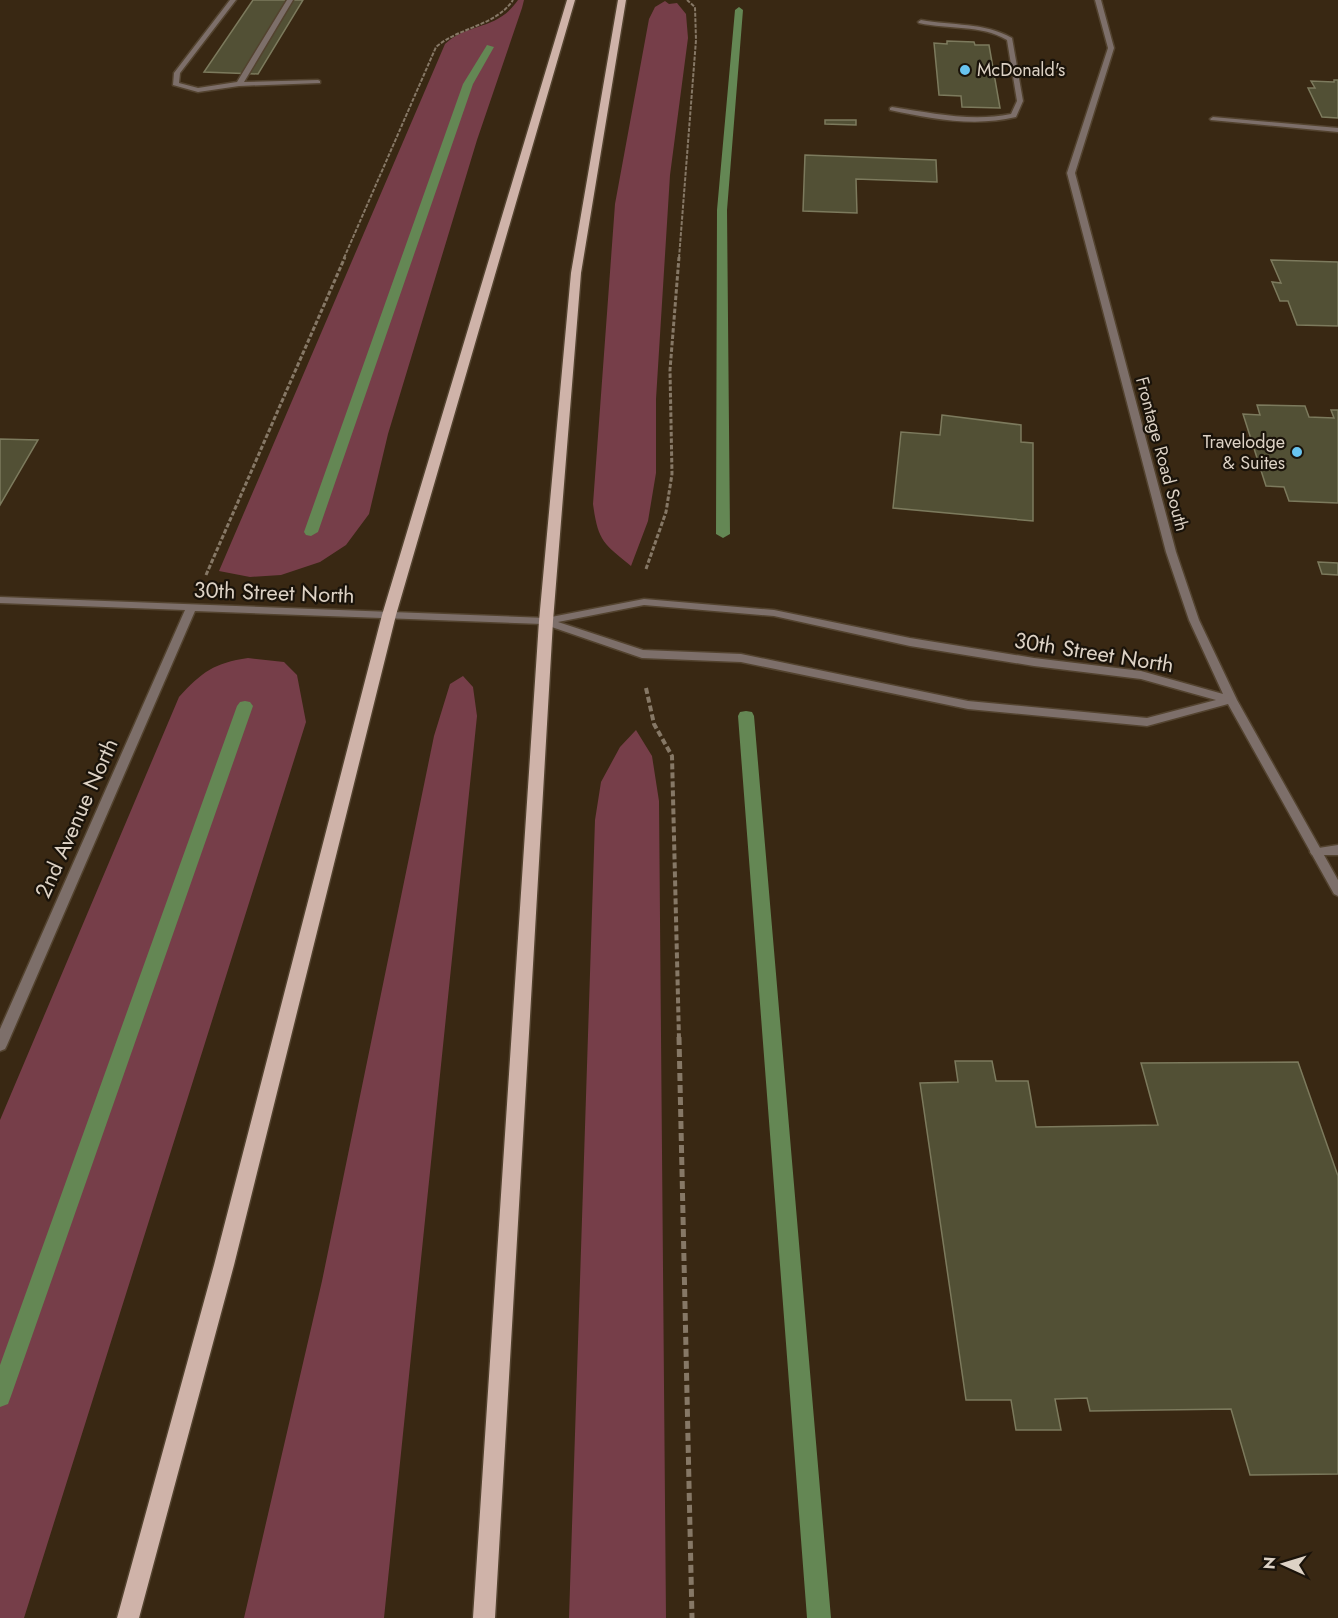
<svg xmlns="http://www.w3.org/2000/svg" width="1338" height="1618" viewBox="0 0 1338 1618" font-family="Jost,sans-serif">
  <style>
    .green { fill: #763e49 }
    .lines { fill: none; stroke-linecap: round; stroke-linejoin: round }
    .stream { fill: #648754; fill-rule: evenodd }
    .building { fill: #525035; stroke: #7c7a5d; stroke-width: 1.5 }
    .lane-casing { stroke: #53432f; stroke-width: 3 }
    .street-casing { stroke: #53432f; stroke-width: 3 }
    .primary-casing { stroke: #53432f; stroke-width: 3 }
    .path-far3 { stroke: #867866; stroke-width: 2; stroke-dasharray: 4 1.5; stroke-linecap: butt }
    .path-far2 { stroke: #867866; stroke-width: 3; stroke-dasharray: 4.5 2; stroke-linecap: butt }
    .path-far1 { stroke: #867866; stroke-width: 4; stroke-dasharray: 6 3; stroke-linecap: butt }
    .path { stroke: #867866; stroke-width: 5; stroke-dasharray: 8 4; stroke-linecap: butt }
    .lane { fill: #7d6f6a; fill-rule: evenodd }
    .street { fill: #7d6f6a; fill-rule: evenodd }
    .primary { fill: #cfb3a9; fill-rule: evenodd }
    .poi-dot { fill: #68c4f0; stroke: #1a130a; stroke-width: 2 }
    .labels { text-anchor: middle; stroke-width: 4.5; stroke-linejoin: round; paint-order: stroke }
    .far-poi-label { font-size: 18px; fill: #ddd2c5; stroke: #1a130a; text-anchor: start }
    .far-street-label { font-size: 18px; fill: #ddd2c5; stroke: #1a130a }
    .street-label { font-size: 22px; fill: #ddd2c5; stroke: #1a130a }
  </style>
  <rect width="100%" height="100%" fill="#392813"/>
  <!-- green -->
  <path class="green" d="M518,0H524L522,8L477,140L388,434L369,514L346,545L320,562L281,575L250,577L219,571L445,44C468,22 497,31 518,0Z
    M665,1L669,4L677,3L686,14L688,38L670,175L656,399V473L648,521L631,566C603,543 598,541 593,504L615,204L649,19L655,7Z
    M248,658L284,662L297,675L306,722L24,1618H0V1120L179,697C202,672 214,663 248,658Z
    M463,676L473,687L477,716L384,1618H244L322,1281L434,736L450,684Z
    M636,730L652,756L659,801L666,1618H569L595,820L601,782L620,747Z"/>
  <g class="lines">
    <!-- stream -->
    <path class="stream" d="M739,7L743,10L727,210L730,534L723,538L716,534L717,210L735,10Z
      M487,45L494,47L473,84L318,532L311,536L306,535L304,532L463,84Z
      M245,701L250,702L253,706L11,1396L8,1404L0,1407V1365L237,706L240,702Z
      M746,711L752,712L754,716L831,1618H807L738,716L740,712Z"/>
  </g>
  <!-- building -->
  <path class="building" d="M253,0H303L258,74L204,72Z
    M947,41L974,42L975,45H989L1000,108L962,107L961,96L939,95L934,43L947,44Z
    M1334,80H1338V118L1322,117L1308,88H1315L1311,81L1334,82Z
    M825,120H856V125L825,124Z
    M805,155L936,160L937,182L856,179L857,213L803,211Z
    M1271,260L1338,262V326L1297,325L1288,301H1280L1272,282L1281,283Z
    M1257,405L1305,406L1309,417L1334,418L1331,410H1338V503L1289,501L1284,487L1266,486L1243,414L1260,415Z
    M942,415L1021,425V442L1033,443V521L893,508L901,432L940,435Z
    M0,439L38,440L0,505Z
    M1318,562L1338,563V575L1322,574Z
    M955,1061H992L996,1081H1028L1036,1127L1158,1125L1141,1063L1298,1062L1338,1176V1474L1250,1475L1231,1409L1090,1411L1087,1398L1055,1399L1061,1430H1016L1011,1400H966L920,1083L958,1082Z"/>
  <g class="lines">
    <defs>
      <path id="lane" d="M230,0H236L180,73L179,83L198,88L237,82L287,0H293L244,82L318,80L320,81V83L239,86L198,92L173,85L174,73Z
        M921,20C952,26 984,22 1012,38L1023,101L1016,117C975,127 931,119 890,110V108L892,107C932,113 971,122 1011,114L1017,101L1007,40C980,24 949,30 919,23L918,22Z
        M1213,117L1338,128V132L1211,120L1210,119Z
        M1338,845V855H1312L1310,852L1312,849Z"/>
      <path id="street" d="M1095,0H1101L1114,48L1075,173L1176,552L1199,620L1237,700L1338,880V896L1334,894L1228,704L1147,726L968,709L741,662L642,658L543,624L195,611L7,1045L5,1049L0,1051V1029L185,610L0,603V597L546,618L644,599L774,610L910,638L1034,658L1141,671L1223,694L1189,620L1166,552L1067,173L1108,48ZM644,605L774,616L910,646L1034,666L1141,679L1216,700L1147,718L968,701L741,654L643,650L558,622Z"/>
      <path id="primary" d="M567,0H575L396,615L234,1265L139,1618H117L214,1265L382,615Z
        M618,0H626L581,273L553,621L495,1618H473L539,621L571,273Z"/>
    </defs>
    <!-- lane casing -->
    <use href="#lane" class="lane-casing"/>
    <!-- street casing -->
    <use href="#street" class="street-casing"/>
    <!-- primary casing -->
    <use href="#primary" class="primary-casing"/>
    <!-- path-far3 -->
    <path class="path-far3" d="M344,258L436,47C459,27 496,26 513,0
      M679,258L696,40L695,7L687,0"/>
    <!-- path-far2 -->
    <path class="path-far2" d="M646,569L666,512L672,474L670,370L679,257
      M206,575L345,257"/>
    <!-- path-far1 -->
    <path class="path-far1" d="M646,688L654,724L672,756L679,1039"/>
    <!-- path -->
    <path class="path" d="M679,1037L692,1618"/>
    <!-- lane -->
    <use href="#lane" class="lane"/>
    <!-- street -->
    <use href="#street" class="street"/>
    <!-- primary -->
    <use href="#primary" class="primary"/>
  </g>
  <!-- markers -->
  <g class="poi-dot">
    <circle cx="965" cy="70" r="6"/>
    <circle cx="1297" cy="452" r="6"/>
  </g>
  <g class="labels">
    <!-- far-poi labels -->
    <g class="far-poi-label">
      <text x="977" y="76">McDonald's</text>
      <text x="1285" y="448" text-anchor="end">Travelodge<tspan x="1285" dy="21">&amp; Suites</tspan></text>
    </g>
    <!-- far-street labels -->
    <g class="far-street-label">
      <text transform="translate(1162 454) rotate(75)" y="6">Frontage Road South</text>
    </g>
    <!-- street labels -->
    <g class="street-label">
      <text transform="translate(274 592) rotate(2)" y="8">30th Street North</text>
      <text transform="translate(1094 652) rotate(9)" y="8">30th Street North</text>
      <text transform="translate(76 818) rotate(-66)" y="8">2nd Avenue North</text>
    </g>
  </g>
  <!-- north arrow -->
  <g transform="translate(1284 1564) rotate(274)" stroke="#1a130a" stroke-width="4.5" paint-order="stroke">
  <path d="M0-4.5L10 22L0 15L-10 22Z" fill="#ddd2c5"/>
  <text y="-9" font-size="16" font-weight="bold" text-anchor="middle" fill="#ddd2c5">N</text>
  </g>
</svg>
